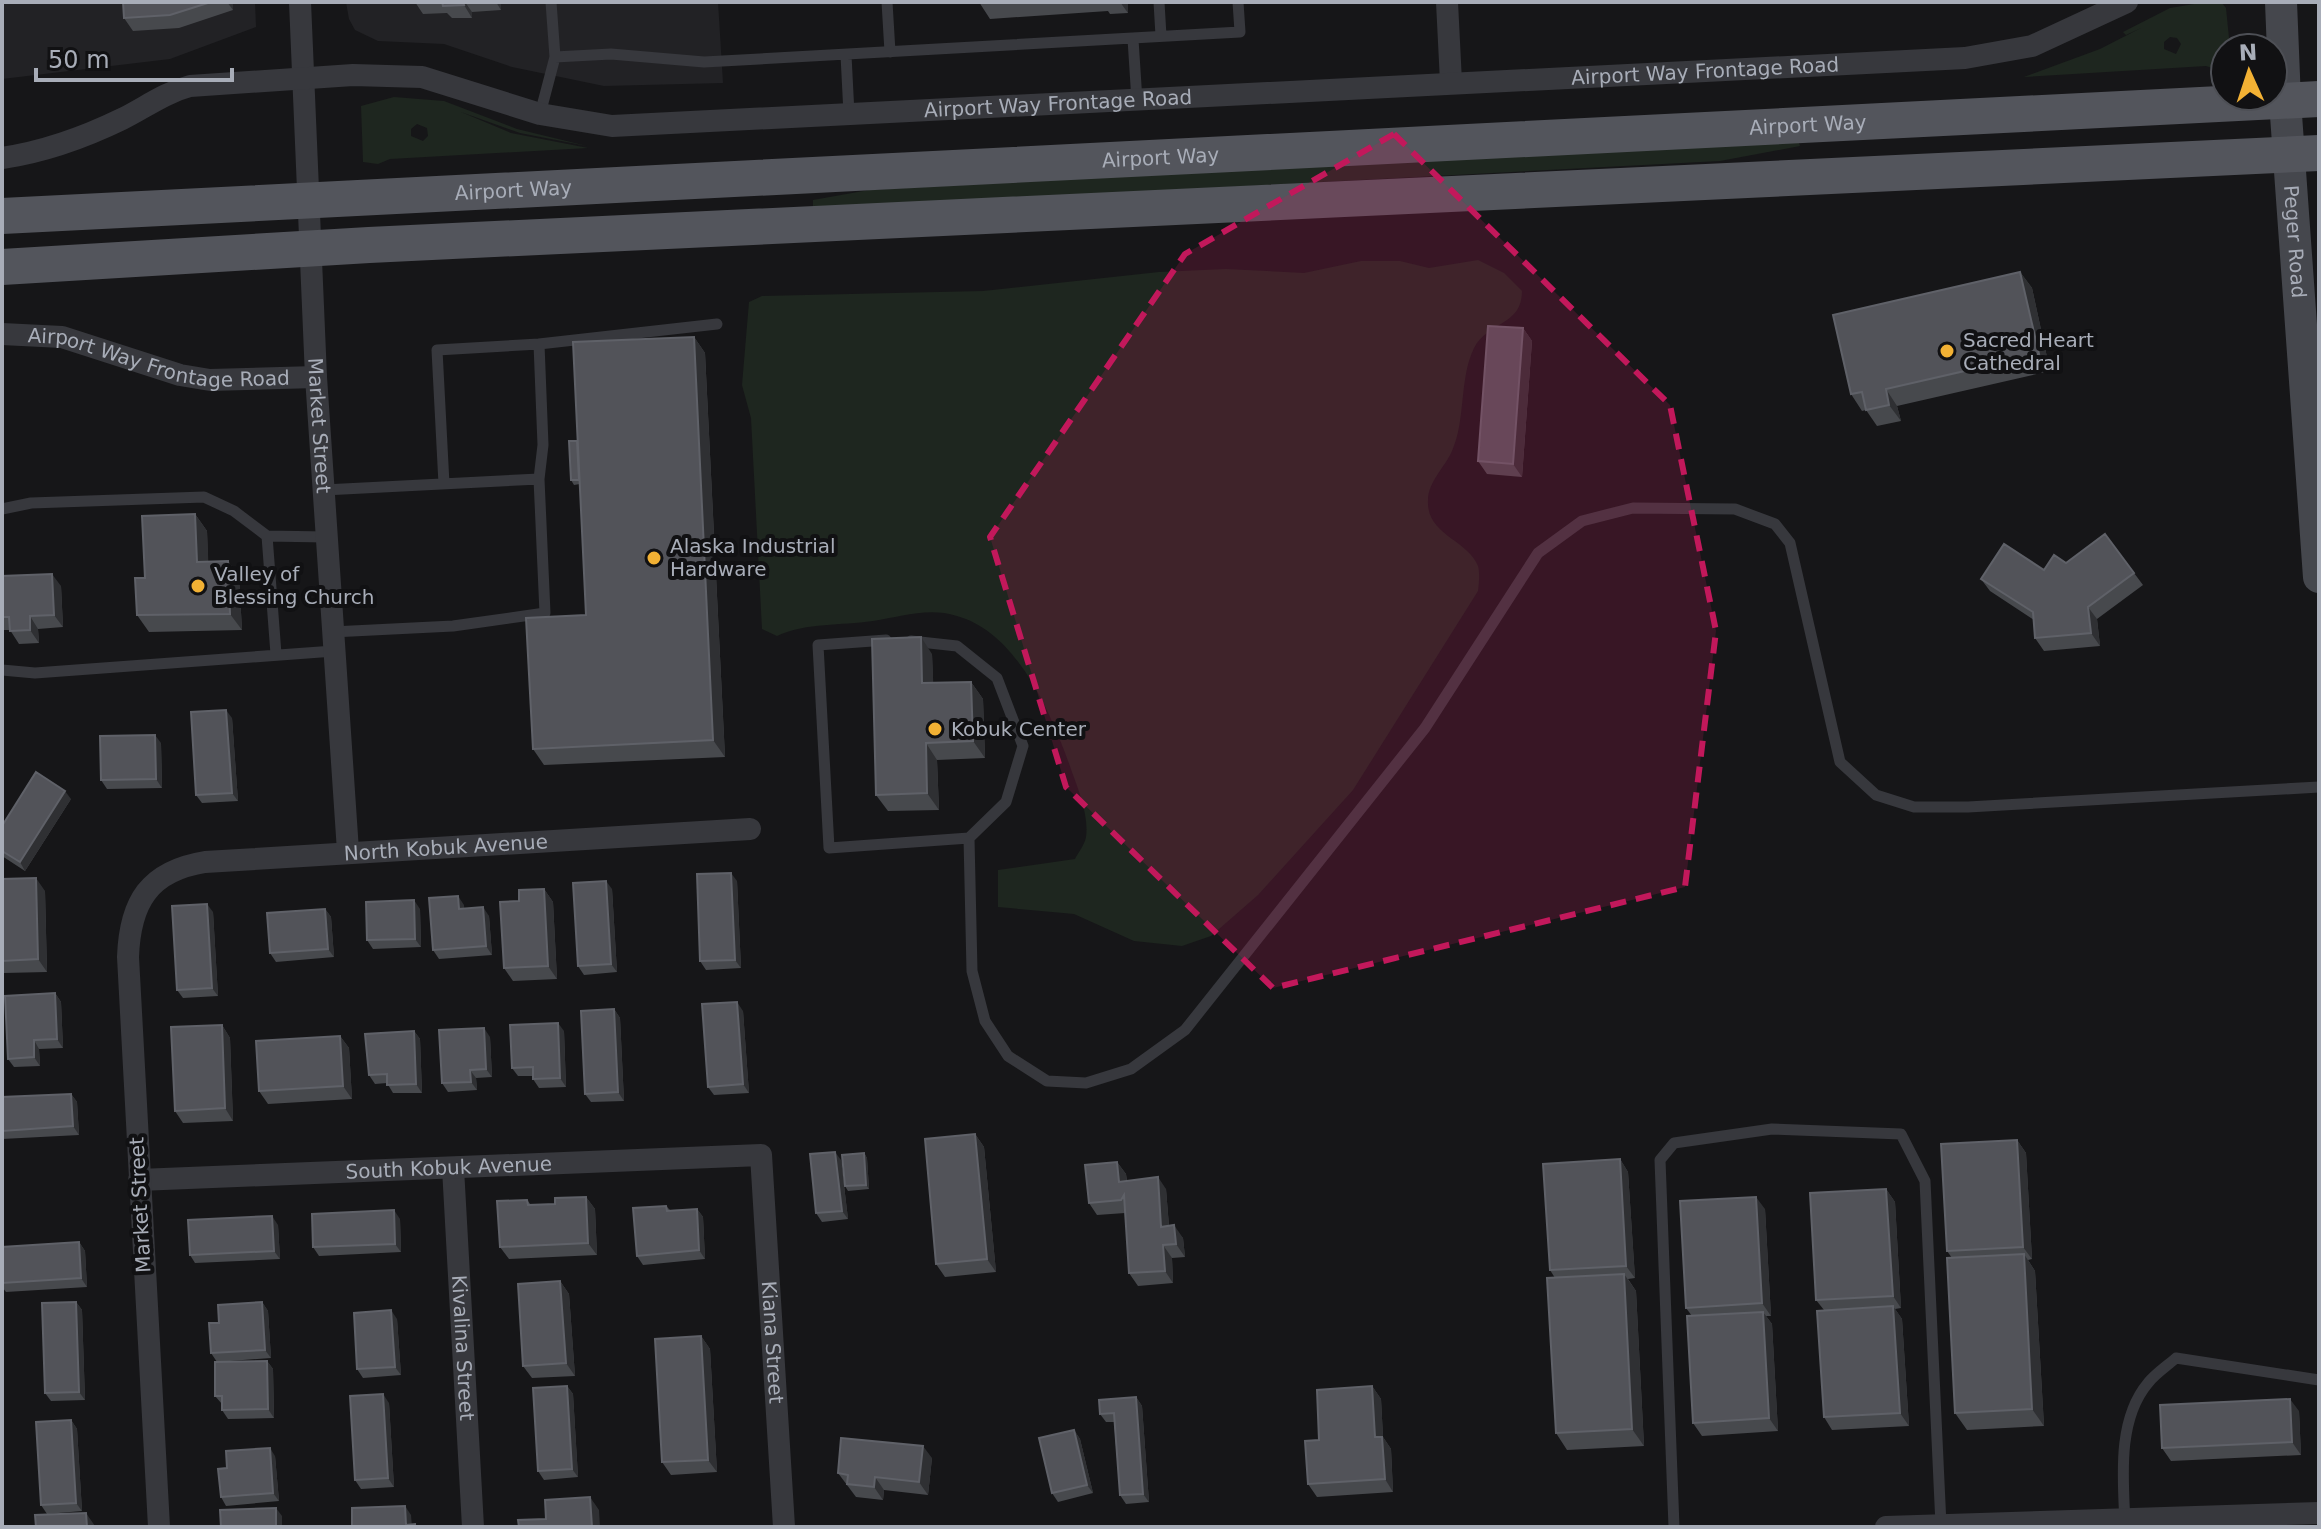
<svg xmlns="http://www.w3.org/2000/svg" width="2321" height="1529" viewBox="0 0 2321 1529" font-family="'DejaVu Sans',sans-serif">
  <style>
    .built { fill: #222225 }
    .green { fill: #1e261f; fill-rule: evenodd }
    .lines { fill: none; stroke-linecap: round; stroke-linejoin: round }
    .service { stroke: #37383d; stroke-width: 11 }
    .minor { stroke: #37383d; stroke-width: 22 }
    .secondary { stroke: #45474d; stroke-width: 32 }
    .primary { stroke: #53555c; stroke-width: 36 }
    .wall { fill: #47494d }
    .shaded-wall { fill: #2f3033 }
    .building { fill: #525359; stroke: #5f6168; stroke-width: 2 }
    .marked { fill: #c2185b; fill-opacity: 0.2; stroke: #c2185b; stroke-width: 6; stroke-dasharray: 16 10; stroke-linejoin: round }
    .poi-dot { fill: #f2b134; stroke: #111113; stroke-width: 3 }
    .labels { text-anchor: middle; stroke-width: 8; stroke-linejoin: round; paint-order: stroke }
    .street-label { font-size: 20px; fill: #a8adb8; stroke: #111113 }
    .poi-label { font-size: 20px; fill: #a8adb8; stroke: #111113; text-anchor: start }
  </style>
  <rect width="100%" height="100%" fill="#161618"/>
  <!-- built -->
  <path class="built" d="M2,2H255L256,27L170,59L2,79Z
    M346,2H718L723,83L604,86L512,67L444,44L378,41L355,30L349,19Z"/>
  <!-- green -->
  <path class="green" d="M2200,3H2222L2226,8L2230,48H2225V72L2206,66L2024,77L2100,49L2141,28L2126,35L2123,32L2170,8ZM2170,37L2177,38L2181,44L2176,54L2164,49V42Z
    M394,97L444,101L517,129L587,146L520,133L461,112L511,133L588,148L390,159L378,164L363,162L361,106ZM417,124L427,128L428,136L423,141L411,136V129Z
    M1798,140L1800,146L1720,161L813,209V200L869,190Z
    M1478,260L1504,273L1522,291C1522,326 1488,321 1474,348C1459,379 1466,420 1452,451C1445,467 1428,482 1428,500C1426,535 1467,539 1478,566C1480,573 1479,583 1478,591L1353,790L1258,895L1211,936L1182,946L1134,941L1074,914L998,907V870L1075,859C1078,853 1085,844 1086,837C1089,817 1079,791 1072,772C1053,718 1019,633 957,616C928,607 901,617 873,621C840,626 808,622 777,636L762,629L751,418L742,385L749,302L762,296L983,291L1159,272L1226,269L1304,273L1361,261H1400L1429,268Z"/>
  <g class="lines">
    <!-- service -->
    <path class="service" d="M887,2L890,52
      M1159,2L1161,36
      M1133,39L1137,101
      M846,55L849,114
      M555,57L611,54L704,62L1240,32L1238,2
      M540,114L555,57L551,2
      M539,344L717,324
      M444,484L437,350L539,344L543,445L539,479
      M324,490L539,479L545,613L453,626L332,632
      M2,509L31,503L204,497L234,511L267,536L326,537
      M267,536L276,654
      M886,640L818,645L829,848L969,838
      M911,641L957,646L997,678L1023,746L1006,802L969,838L972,971L985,1021L1008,1056L1047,1081L1086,1083L1131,1069L1185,1030L1425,728L1538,553L1582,521L1633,508L1735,509L1775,524L1790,543L1840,762L1876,795L1914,807H1968L2319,787
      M2,670L35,673L334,651
      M2125,1523C2123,1478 2117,1420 2148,1383C2155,1374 2167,1366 2176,1358L2319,1380
      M1674,1527L1660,1160L1674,1143L1772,1129L1901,1134L1925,1181L1941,1525"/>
    <!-- minor -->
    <g class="minor">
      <path id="s1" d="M300,2L316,377L348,851"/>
      <path d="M1447,2L1451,82"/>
      <path id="s2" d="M2,158C43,152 85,137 122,119C146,107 164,93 190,86L353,75L422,77L540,114L612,126L1965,58L2032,46L2127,2"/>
      <path id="s3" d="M2,334L62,337L180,375L210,380L316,377"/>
      <path id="s4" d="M453,1168L473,1527"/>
      <path id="s5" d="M139,1180L761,1155L784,1527"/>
      <path id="s6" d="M159,1527L128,957C130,902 149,871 205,862L750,829"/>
      <path d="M1886,1527L2319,1513"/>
    </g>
    <!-- secondary -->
    <path class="secondary" id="s7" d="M2281,2L2285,101L2319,577"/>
    <!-- primary -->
    <g class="primary">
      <path id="s8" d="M2,216L2319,99"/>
      <path d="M2,267L369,245L2319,153"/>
    </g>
  </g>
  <!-- wall -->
  <path class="wall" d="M123,2H233V10L179,28L133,31L124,18Z
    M415,2H501V10L472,12V18H452L447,13L423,14Z
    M979,2H1128V13L1110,14L1108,11L990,19Z
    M2020,272L2032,288L2050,371L1897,406L1901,421L1877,426L1866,410L1862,411L1851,394Z
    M1523,328L1532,341L1522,477L1487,474L1478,461Z
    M694,337L705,353L725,757L544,765L533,749L586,615L580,484L574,485L571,480L577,441Z
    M195,514L207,531L208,561H228L239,577L242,630L149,632L137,615L145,578Z
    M2105,534L2143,585L2097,619L2100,646L2044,651L2035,638L2034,620L1990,591L1981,579L2044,570L2066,563Z
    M2,576L61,586L63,627L38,629L39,643L19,644L10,630H2Z
    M932,654L933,683L971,682L983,699L985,758L937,760L939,810L888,811L876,795Z
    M232,718L238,801L202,803L196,795Z
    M161,743L162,788L107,789L101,780Z
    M71,799L25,871L2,856V826Z
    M2,879L45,891L47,972L4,973L2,970Z
    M737,881L741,968L706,970L700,961Z
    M544,889L553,902L557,979L513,981L504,968L519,901Z
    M612,889L617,972L584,975L578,966Z
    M464,905V909L489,916L492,955L439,959L433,950Z
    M325,909L331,917L334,957L276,962L270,953Z
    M420,909L421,947L373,949L367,940Z
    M213,912L218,996L183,998L177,990Z
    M55,993L61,1002L63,1048L39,1049L40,1066L14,1067L8,1059Z
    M614,1009L620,1018L624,1101L591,1102L585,1094Z
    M743,1011L749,1093L714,1095L708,1087Z
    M222,1025L230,1038L233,1121L183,1123L175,1111Z
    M414,1031L420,1039L422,1093H393L387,1083L375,1084L369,1075Z
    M564,1031L566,1087L539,1088L533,1079V1076H518L512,1068Z
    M340,1036L349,1048L352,1099L268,1104L259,1091Z
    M490,1037L492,1077L476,1078L477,1090L448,1092L442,1083Z
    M71,1094L77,1102L79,1135L2,1139V1097Z
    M975,1134L984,1147L996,1272L945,1277L936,1264Z
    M2017,1140L2026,1153L2032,1259L2028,1260L2035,1271L2044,1426L1967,1430L1955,1413L1952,1258L1947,1251Z
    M864,1153L867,1158L869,1189L848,1191L845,1186Z
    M1620,1159L1628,1172L1635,1278L1628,1279L1636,1291L1644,1446L1567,1450L1556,1433L1555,1278L1550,1270Z
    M841,1160L848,1219L822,1222L816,1213Z
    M1117,1162L1126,1174L1127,1181L1166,1189L1169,1226L1183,1238L1185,1257L1172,1258L1173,1283L1138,1286L1129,1273L1125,1213L1097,1215L1089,1203Z
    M1886,1189L1895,1202L1901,1308L1895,1309L1902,1319L1909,1426L1832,1430L1824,1417V1310L1816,1300Z
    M586,1197L595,1209L597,1255L509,1259L500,1247L527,1200L531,1205L555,1204Z
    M666,1206L670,1210L697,1209L703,1217L705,1259L643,1265L637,1256Z
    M1765,1209L1771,1316H1766L1772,1324L1778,1431L1702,1436L1693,1423L1692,1316L1686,1308Z
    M400,1219L401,1252L319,1256L313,1247Z
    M278,1225L280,1259L195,1263L190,1255Z
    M79,1242L85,1251L87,1287L6,1292L2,1287V1247Z
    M560,1281L569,1294L575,1376L532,1378L523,1366Z
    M76,1302L82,1310L85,1400L51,1401L45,1393Z
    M262,1302L268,1311L271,1358L217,1362L267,1361L273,1369L274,1418L228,1419L222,1410V1404L215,1396L217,1362L211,1353L219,1323Z
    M397,1319L401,1375L363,1378L357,1369Z
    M701,1336L710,1349L717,1472L671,1475L662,1462Z
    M567,1386L573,1394L578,1477L544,1480L538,1471Z
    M1372,1386L1381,1399L1383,1437L1391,1449L1393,1492L1317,1497L1308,1484L1319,1440Z
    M1136,1397L1142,1406L1149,1502L1126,1504L1120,1495L1114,1422H1106L1100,1414Z
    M389,1403L394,1487L361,1489L355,1480Z
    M2299,1411L2301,1455L2171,1461L2162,1448Z
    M71,1420L77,1429L82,1511L47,1514L41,1505Z
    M1074,1430L1080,1439L1093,1493L1058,1502L1052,1493Z
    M275,1456L279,1501L226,1506L221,1497Z
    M932,1458L928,1495L884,1490L883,1500L856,1497L838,1473Z"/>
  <!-- shaded-wall -->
  <path class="shaded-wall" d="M227,2H233V10Z
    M463,2H465L472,12V18L464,5Z
    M496,2H501V10Z
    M1120,2H1128V13Z
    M2020,272L2032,288L2050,371L2039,354Z
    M1523,328L1532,341L1522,477L1513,464Z
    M694,337L705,353L725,757L713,740Z
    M1886,389L1897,406L1901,421L1889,405Z
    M195,514L207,531L209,578L197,562Z
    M228,561L239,577L242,630L230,614Z
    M52,574L61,586L63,627L54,615Z
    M2088,607L2097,619L2100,646L2091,633Z
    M30,616L38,629L39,643L30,630Z
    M921,637L932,654L934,700L922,683Z
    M971,682L983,699L985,758L973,741Z
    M226,710L232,718L238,801L232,793Z
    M155,735L161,743L162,788L156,779Z
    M926,743L937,760L939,810L927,793Z
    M65,791L71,799L25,871L20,862Z
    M731,873L737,881L741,968L735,960Z
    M36,878L45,891L47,972L38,959Z
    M606,881L612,889L617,972L611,964Z
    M544,889L553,902L557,979L548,966Z
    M458,896L464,905L465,918L459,909Z
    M414,900L420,909L421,947L415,939Z
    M207,904L213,912L218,996L212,988Z
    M483,907L489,916L492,955L486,946Z
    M325,909L331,917L334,957L328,949Z
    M55,993L61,1002L63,1048L57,1039Z
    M737,1002L743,1011L749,1093L743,1084Z
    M614,1009L620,1018L624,1101L618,1092Z
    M558,1023L564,1031L566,1087L560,1078Z
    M222,1025L230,1038L233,1121L225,1108Z
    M484,1028L490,1037L492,1077L486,1069Z
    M414,1031L420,1039L422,1093L416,1084Z
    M340,1036L349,1048L352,1099L343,1086Z
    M34,1040L39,1049L40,1066L34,1057Z
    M470,1070L476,1078L477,1090L471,1082Z
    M71,1094L77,1102L79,1135L73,1126Z
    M975,1134L984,1147L996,1272L987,1259Z
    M2017,1140L2026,1153L2032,1259L2023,1247Z
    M835,1152L841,1160L848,1219L842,1211Z
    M864,1153L867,1158L869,1189L866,1185Z
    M1620,1159L1628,1172L1635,1278L1626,1266Z
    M1117,1162L1126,1174L1128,1194L1119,1182Z
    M1158,1177L1166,1189L1170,1239L1161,1227Z
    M1886,1189L1895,1202L1901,1308L1893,1296Z
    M586,1197L595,1209L597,1255L588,1243Z
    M1756,1197L1765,1209L1771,1316L1762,1303Z
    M697,1209L703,1217L705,1259L699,1250Z
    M394,1210L400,1219L401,1252L395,1244Z
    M272,1216L278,1225L280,1259L274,1251Z
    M1174,1225L1183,1238L1185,1257L1176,1244Z
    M79,1242L85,1251L87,1287L81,1278Z
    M1163,1245L1172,1258L1173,1283L1165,1271Z
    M2024,1254L2035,1271L2044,1426L2032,1409Z
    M1624,1274L1636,1291L1644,1446L1632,1429Z
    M560,1281L569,1294L575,1376L566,1363Z
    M76,1302L82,1310L85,1400L79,1392Z
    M262,1302L268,1311L271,1358L265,1350Z
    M1893,1306L1902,1319L1909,1426L1900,1413Z
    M391,1310L397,1319L401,1375L395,1367Z
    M1763,1312L1772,1324L1778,1431L1769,1418Z
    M701,1336L710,1349L717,1472L708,1460Z
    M267,1361L273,1369L274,1418L268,1409Z
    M567,1386L573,1394L578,1477L572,1469Z
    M1372,1386L1381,1399L1383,1437L1391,1449L1393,1492L1385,1479L1375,1437Z
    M383,1394L389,1403L394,1487L388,1478Z
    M1136,1397L1142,1406L1149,1502L1143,1494Z
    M2290,1399L2299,1411L2301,1455L2292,1442Z
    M71,1420L77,1429L82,1511L76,1503Z
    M1074,1430L1080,1439L1093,1493L1087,1485Z
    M923,1446L932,1458L928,1495L919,1482Z
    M270,1448L275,1456L279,1501L273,1493Z
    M875,1477L884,1490L883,1500L874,1487Z
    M590,1497L599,1510L600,1527H592Z
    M405,1506L411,1515L412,1527L406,1525Z
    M276,1508L282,1516V1527H276Z
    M86,1513L95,1526V1527H87Z"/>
  <!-- building -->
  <path class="building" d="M123,2H211L170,15L124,18Z
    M442,2H463L464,5L443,6Z
    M2020,272L2039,354L1886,389L1889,405L1866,410L1862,392L1851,394L1833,315Z
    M1488,326L1523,328L1513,464L1478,461Z
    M694,337L713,740L533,749L526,618L586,615L573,342Z
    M569,441H577L579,480H571Z
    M195,514L197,562L228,561L230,614L137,615L135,578H145L142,516Z
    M2105,534L2134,573L2088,607L2091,633L2035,638L2033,612L1981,579L2004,544L2044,570L2054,555L2066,563Z
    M52,574L54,615L30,616V630L10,631L9,617H2V576Z
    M921,637L922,683L971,682L973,741L926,743L927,793L876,795L872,639Z
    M226,710L232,793L196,795L191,712Z
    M155,735L156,779L101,780L100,736Z
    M36,772L65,791L20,862L2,851V826Z
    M731,873L735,960L700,961L697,874Z
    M36,878L38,959L2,961V879Z
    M606,881L611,964L578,966L573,883Z
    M544,889L548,966L504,968L500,902L519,901V890Z
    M458,896L459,909L483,907L486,946L433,950L429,898Z
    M414,900L415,939L367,940L366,902Z
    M207,904L212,988L177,990L172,906Z
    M325,909L328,949L270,953L267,913Z
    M55,993L57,1039L34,1040V1057L8,1059L5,996Z
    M737,1002L743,1084L708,1087L702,1004Z
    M614,1009L618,1092L585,1094L581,1011Z
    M558,1023L560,1078L533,1079V1067L512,1068L510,1025Z
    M222,1025L225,1108L175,1111L171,1027Z
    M484,1028L486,1069L470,1070L471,1082L442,1083L439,1030Z
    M414,1031L416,1084L387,1085V1074L369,1075L365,1034Z
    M340,1036L343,1086L259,1091L256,1041Z
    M71,1094L73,1126L2,1131V1097Z
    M975,1134L987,1259L936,1264L925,1139Z
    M2017,1140L2023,1247L1947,1251L1941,1144Z
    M835,1152L842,1211L816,1213L810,1154Z
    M864,1153L866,1185L845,1186L842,1155Z
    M1620,1159L1626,1266L1550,1270L1543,1164Z
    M1117,1162L1119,1182L1158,1177L1161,1227L1174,1225L1176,1244L1163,1245L1165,1271L1129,1273L1124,1195L1121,1200L1089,1203L1085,1165Z
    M1886,1189L1893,1296L1816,1300L1810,1193Z
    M586,1197L588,1243L500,1247L497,1201L527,1200L528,1205L555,1204V1198Z
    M1756,1197L1762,1303L1686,1308L1680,1201Z
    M666,1206L667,1211L697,1209L699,1250L637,1256L633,1208Z
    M394,1210L395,1244L313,1247L312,1214Z
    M272,1216L274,1251L190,1255L188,1220Z
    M79,1242L81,1278L2,1283V1247Z
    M2024,1254L2032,1409L1955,1413L1947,1258Z
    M1624,1274L1632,1429L1556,1433L1547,1278Z
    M560,1281L566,1363L523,1366L518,1284Z
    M76,1302L79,1392L45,1393L42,1303Z
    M262,1302L265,1350L211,1353L209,1323H219L218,1305Z
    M1893,1306L1900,1413L1824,1417L1817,1311Z
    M391,1310L395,1367L357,1369L354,1313Z
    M1763,1312L1769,1418L1693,1423L1687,1316Z
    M701,1336L708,1460L662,1462L655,1339Z
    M267,1361L268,1409L222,1410V1396H215V1362Z
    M567,1386L572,1469L538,1471L533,1388Z
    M1372,1386L1375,1437H1382L1385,1479L1308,1484L1305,1441L1319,1440L1317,1390Z
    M383,1394L388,1478L355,1480L350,1396Z
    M1136,1397L1143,1494L1120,1495L1114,1413L1100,1414L1099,1400Z
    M2290,1399L2292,1442L2162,1448L2160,1405Z
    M71,1420L76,1503L41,1505L36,1422Z
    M1074,1430L1087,1485L1052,1493L1039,1438Z
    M841,1438L923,1446L919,1482L875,1477L874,1487L847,1484L848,1475L838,1473Z
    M270,1448L273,1493L221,1497L218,1469L227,1468L226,1451Z
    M590,1497L592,1527H519L518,1520L546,1519L545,1500Z
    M405,1506L406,1525L415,1524V1527H352V1508Z
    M276,1508V1527H221L220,1510Z
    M86,1513L87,1527H36L35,1515Z"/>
  <!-- marked area -->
  <path class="marked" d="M1394,134L1670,405L1716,631L1685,887L1273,988L1066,787L990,537L1185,254Z"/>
  <!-- markers -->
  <g class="poi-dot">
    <circle cx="1947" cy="351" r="8"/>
    <circle cx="654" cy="558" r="8"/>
    <circle cx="198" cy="586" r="8"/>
    <circle cx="935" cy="729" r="8"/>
  </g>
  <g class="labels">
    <!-- street labels -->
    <g class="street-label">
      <text dy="7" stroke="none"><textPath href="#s2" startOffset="1726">Airport Way Frontage Road</textPath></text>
      <text dy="7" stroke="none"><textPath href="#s2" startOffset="1078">Airport Way Frontage Road</textPath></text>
      <text dy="7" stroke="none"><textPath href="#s8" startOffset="1808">Airport Way</textPath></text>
      <text dy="7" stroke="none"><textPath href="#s8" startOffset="1160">Airport Way</textPath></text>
      <text dy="7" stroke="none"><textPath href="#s8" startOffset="512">Airport Way</textPath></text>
      <text dy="7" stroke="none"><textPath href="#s7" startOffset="240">Peger Road</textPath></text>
      <text dy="7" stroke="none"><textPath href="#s3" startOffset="160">Airport Way Frontage Road</textPath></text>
      <text dy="7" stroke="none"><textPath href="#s1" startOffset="424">Market Street</textPath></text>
      <text dy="7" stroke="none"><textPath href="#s6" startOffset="948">North Kobuk Avenue</textPath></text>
      <text dy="7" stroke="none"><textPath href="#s5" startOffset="310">South Kobuk Avenue</textPath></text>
      <text transform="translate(140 1205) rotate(-93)" y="7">Market Street</text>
      <text dy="7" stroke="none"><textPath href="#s5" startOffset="810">Kiana Street</textPath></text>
      <text dy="7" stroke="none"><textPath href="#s4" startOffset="180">Kivalina Street</textPath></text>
    </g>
    <!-- poi labels -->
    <g class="poi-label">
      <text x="1963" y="347">Sacred Heart<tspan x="1963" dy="23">Cathedral</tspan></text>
      <text x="670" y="553">Alaska Industrial<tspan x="670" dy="23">Hardware</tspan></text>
      <text x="214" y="581">Valley of<tspan x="214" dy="23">Blessing Church</tspan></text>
      <text x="951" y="736">Kobuk Center</text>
    </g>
  </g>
  <!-- border -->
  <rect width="2321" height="1529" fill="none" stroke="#a8adb8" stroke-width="8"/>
  <!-- north arrow -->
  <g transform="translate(2249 72) rotate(357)"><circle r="38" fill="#111113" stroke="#4d4f55" stroke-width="2"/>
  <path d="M0-6L14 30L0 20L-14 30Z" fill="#f2b134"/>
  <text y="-12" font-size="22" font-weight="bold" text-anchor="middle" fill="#a8adb8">N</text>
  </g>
  <!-- scale -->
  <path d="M36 68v12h196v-12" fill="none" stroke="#a8adb8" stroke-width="4"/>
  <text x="48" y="68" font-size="24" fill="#a8adb8" stroke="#111113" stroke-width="6" paint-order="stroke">50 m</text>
</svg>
